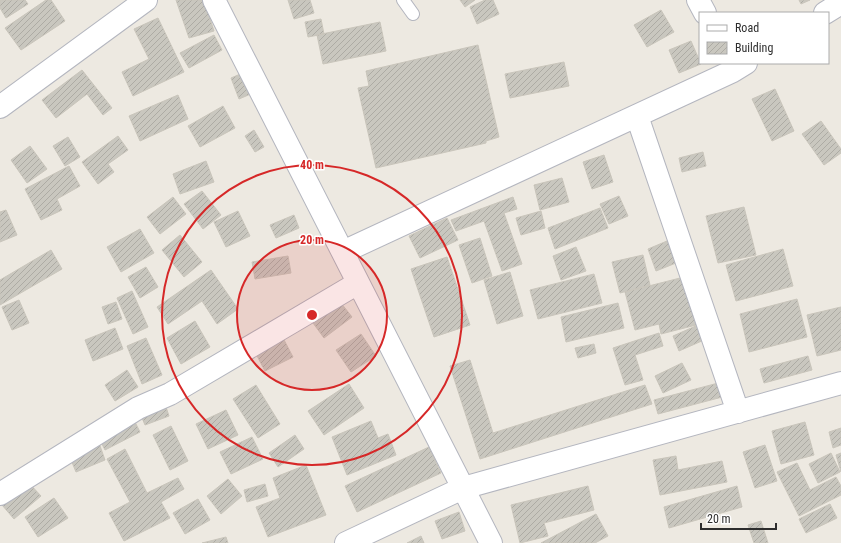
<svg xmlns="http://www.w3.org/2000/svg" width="841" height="543" viewBox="0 0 841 543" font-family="'Roboto Condensed',sans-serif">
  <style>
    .building { fill: url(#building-hatch); stroke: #c9c5bb }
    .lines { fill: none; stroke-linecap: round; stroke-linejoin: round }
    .service-casing { stroke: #b4b6bf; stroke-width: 14 }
    .minor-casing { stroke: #b4b6bf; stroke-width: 24 }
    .service { stroke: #fff; stroke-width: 12 }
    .minor { stroke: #fff; stroke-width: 22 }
    .ring { fill: none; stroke: #d62828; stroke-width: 2 }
    .centre { fill: #d62828; stroke: #fff; stroke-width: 2 }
    .ring-label { font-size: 12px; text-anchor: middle; font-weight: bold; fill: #d62828; stroke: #fff; stroke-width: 3; stroke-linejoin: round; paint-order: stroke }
  </style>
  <defs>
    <pattern id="building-hatch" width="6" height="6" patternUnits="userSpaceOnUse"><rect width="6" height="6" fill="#c9c7bf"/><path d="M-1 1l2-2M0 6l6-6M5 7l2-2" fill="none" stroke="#adaba4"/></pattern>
  </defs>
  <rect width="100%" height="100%" fill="#ede9e1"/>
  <!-- building -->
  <path class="building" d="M0,0H25L28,4L6,18L0,8Z
    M46,0H51L65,21L21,50L5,28Z
    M176,0H204L214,31L189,38Z
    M288,0H310L314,13L294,19Z
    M460,0H475L465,7Z
    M485,0H493L499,14L477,24L470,7Z
    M799,0H810L801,4Z
    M661,10L674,32L647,47L634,25Z
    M158,18L184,72L133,96L122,72L149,59L134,29Z
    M321,19L324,34L308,37L305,22Z
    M380,22L386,51L323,64L317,35Z
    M214,35L222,50L189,68L180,53Z
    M691,41L701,64L679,73L669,50Z
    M478,45L499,137L486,141V143L376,168L358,88L369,86L366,71Z
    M564,62L569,86L510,98L505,74Z
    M82,70L112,108L103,115L87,94L56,118L42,100Z
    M245,72L253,93L239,99L231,78Z
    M775,89L794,131L772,141L752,99Z
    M178,95L188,119L140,141L129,116Z
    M223,106L235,128L200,147L188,126Z
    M821,121L841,149V153L824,165L802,134Z
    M254,130L264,147L255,152L245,136Z
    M118,136L128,150L108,164L114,172L98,184L82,162Z
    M68,137L80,157L65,166L53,146Z
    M30,146L47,169L27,183L11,160Z
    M703,152L706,166L682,172L679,158Z
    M604,155L613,182L592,189L583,162Z
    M206,161L214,182L180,194L173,174Z
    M69,166L80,186L57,199L62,210L41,220L25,189Z
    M562,178L569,202L540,210L534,185Z
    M202,191L221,215L203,229L184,204Z
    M619,196L628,216L609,224L600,204Z
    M173,197L186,214L160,234L147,217Z
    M513,197L517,209L504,213L522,264L502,271L484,221L456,231L451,220Z
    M744,207L756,255L718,263L706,216Z
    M600,208L608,228L555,249L548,228Z
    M6,210L17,235L0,242V212Z
    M238,211L250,236L226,247L214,222Z
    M541,211L545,228L521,235L516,218Z
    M294,215L299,228L276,238L270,225Z
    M447,218L458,240L420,258L409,236Z
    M140,229L154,253L121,272L107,247Z
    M180,235L202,262L184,277L162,250Z
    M480,238L492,276L472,283L459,245Z
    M667,241L676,263L656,271L648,249Z
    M576,247L586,271L561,280L553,256Z
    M783,249L793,286L736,301L726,265Z
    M51,250L62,269L0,305V280Z
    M643,255L650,285L620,293L612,262Z
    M288,256L291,273L255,279L252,262Z
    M447,257L470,325L434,337L411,269Z
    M146,267L158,287L140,298L128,277Z
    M211,270L238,309L217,324L202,301L168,324L157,307Z
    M510,272L523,316L497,324L484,280Z
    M594,274L602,303L538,319L530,290Z
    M688,276L700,324L661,334L659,324L635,330L625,292Z
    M132,291L148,327L133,334L117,298Z
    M797,299L807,337L749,352L740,314Z
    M19,300L29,323L12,330L2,307Z
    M116,302L122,319L108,324L102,307Z
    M341,303L352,317L324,338L313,323Z
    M618,303L624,328L566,342L561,317Z
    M841,307V350L817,356L807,315Z
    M195,321L210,347L181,364L167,338Z
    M698,325L704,340L679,351L673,336Z
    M115,328L123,349L93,361L85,340Z
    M659,333L663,346L635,355L643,380L625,385L613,348Z
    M361,334L376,356L351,372L336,350Z
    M146,338L162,375L142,384L127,346Z
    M283,338L293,357L265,371L255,352Z
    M594,344L596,353L578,358L575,348Z
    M808,356L812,370L764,383L760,369Z
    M470,360L493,433L645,385L652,404L480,459L450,366Z
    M682,363L691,380L663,393L655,376Z
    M127,370L138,387L115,401L105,385Z
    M722,382L726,396L658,414L654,400Z
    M349,384L364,408L324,435L308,411Z
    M256,385L280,424L258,438L233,399Z
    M165,404L169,416L145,425L140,413Z
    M226,410L238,435L208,449L196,424Z
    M134,420L140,432L105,450L99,438Z
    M371,421L378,438L388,434L396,455L347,475L332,437Z
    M805,422L814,455L781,464L772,431Z
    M171,426L188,461L170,470L153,435Z
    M841,428V445L833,448L829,432Z
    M295,435L304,449L278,467L269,453Z
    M252,437L263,459L231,474L220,452Z
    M99,443L105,460L76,472L69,455Z
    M765,445L777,481L755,488L743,452Z
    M429,447L441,473L357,512L345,486Z
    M125,449L147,493L178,478L184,489L161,502L170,518L124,541L109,513L130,502L107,459Z
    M831,453L840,472L818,483L809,464Z
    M841,453V472L836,455Z
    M676,456L678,470L722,461L727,482L660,495L653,460Z
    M797,463L810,490L836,477L841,486V495L799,516L777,472Z
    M306,465L326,515L268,537L256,507L280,498L273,478Z
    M228,479L242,496L221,514L207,496Z
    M28,482L41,496L14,519L2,505Z
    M265,484L268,496L247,502L244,490Z
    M588,486L594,510L544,523L548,536L520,543L511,505Z
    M737,486L742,507L669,528L664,507Z
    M54,498L68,518L38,537L25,517Z
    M198,499L210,520L185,534L173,513Z
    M830,504L837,518L806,533L799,519Z
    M459,512L465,531L442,539L435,521Z
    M596,514L608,536L595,543H541Z
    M761,521L768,543H754L748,525Z
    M421,536L424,543H407Z
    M226,537L228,543H202Z"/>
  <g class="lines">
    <defs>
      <path id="service" d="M403,0L413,14"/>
      <path id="minor" d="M214,0L491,543
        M698,0L705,13
        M825,13L841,3
        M0,107L146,0
        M637,116L738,412
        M343,252L733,71L746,63
        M0,494L138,408L170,394L358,283
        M346,543L463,488L841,383"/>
    </defs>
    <!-- service casing -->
    <use href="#service" class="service-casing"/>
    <!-- minor casing -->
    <use href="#minor" class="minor-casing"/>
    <!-- service -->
    <use href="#service" class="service"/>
    <!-- minor -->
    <use href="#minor" class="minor"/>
  </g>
  <!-- distance rings -->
  <circle cx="312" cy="315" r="75" fill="#d62828" fill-opacity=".12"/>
  <g class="ring">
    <circle cx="312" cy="315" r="75"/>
    <circle cx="312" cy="315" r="150"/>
  </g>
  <circle cx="312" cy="315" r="6" class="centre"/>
  <g class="ring-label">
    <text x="312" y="169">40 m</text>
    <text x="312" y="244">20 m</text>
  </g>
  <!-- legend -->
  <rect x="699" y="12" width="130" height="52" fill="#ffffff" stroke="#ababab"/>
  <rect x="707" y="25" width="20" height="6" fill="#ffffff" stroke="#ababab"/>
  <text x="735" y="32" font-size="12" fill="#2d2d2d">Road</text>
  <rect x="707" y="42" width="20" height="12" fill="url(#building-hatch)" stroke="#ababab"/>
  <text x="735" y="52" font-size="12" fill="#2d2d2d">Building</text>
  <!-- scale -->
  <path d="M701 523v6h75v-6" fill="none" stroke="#2d2d2d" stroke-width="2"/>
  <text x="707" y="523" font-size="12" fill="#2d2d2d" stroke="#ffffff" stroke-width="3" paint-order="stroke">20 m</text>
</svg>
